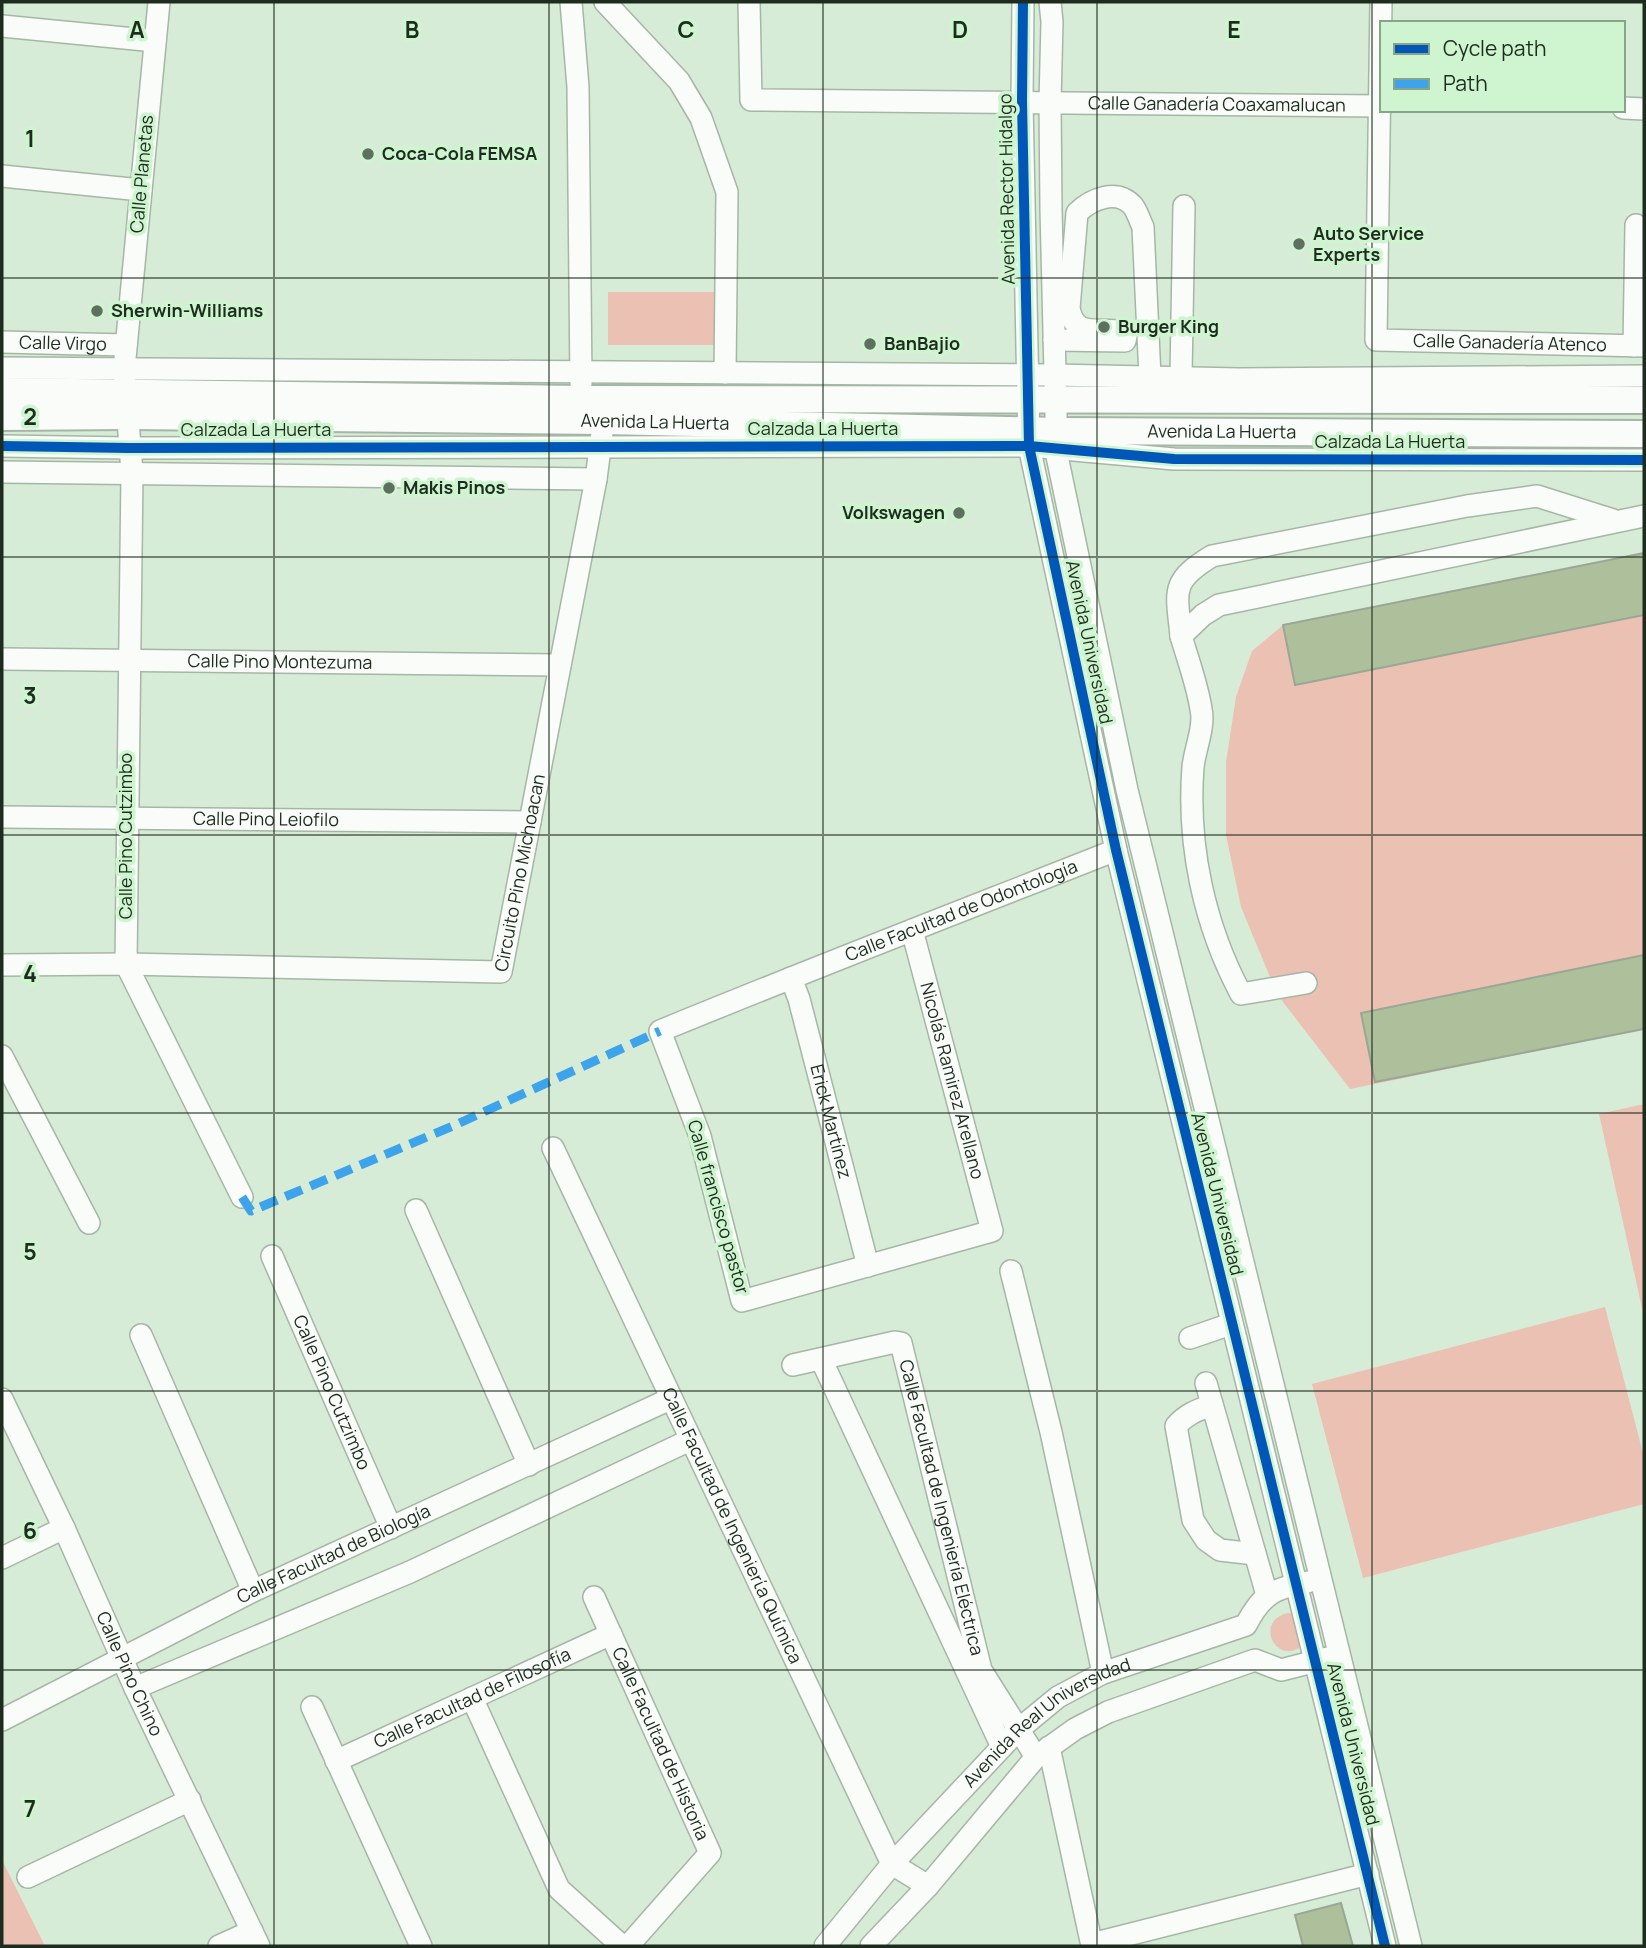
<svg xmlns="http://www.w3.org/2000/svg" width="1646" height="1948" viewBox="0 0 1646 1948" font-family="Manrope,sans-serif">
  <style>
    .green { fill: #ebc1b3 }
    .building { fill: #adbf9b; stroke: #9aa795; stroke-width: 2 }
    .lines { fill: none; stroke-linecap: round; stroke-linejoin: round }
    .minor-casing { stroke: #a6b6a6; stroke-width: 24 }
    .major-casing { stroke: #a6b6a6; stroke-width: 30 }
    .minor { stroke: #f9fcf9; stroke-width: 21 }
    .major { stroke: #f9fcf9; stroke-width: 26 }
    .quiet { stroke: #3da3ea; stroke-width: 9; stroke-dasharray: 18 9; stroke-linecap: butt }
    .cycleway-casing { stroke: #cef5cf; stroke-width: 15 }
    .cycleway { stroke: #0057b8; stroke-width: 10 }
    .grid { fill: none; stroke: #1d2c1e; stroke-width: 2; stroke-opacity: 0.55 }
    .poi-dot { fill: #5e6f5f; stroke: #cef5cf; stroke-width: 2.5 }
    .labels { text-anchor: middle; stroke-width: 7; stroke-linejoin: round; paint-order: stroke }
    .street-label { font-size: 18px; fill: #1d2c1e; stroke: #cef5cf }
    .poi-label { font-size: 18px; font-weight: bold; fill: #1d2c1e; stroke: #cef5cf; text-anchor: start }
    .grid-label { font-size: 23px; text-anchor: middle; font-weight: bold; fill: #1d2c1e; stroke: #cef5cf; stroke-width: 7; stroke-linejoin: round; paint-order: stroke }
  </style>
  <rect width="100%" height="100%" fill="#d7ecd7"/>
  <!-- green -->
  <path class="green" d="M608,292H714V345H608Z
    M1644,553V1029L1350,1089L1283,1002L1270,977L1241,907L1226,835V762L1236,697L1252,651L1283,625Z
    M1644,1104V1317L1599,1114Z
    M1605,1307L1644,1457V1504L1363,1578L1312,1384Z
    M1288,1613L1294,1614L1304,1644C1278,1669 1252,1621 1288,1613Z
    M2,1860L45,1946H2Z"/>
  <!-- building -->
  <path class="building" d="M1644,553V615L1295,685L1283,625Z
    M1644,955V1029L1375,1082L1361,1013Z
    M1341,1903L1353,1946H1303L1295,1915Z"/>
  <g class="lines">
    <defs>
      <g id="minor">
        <path d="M159,2L124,369L132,472L126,964L242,1197"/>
        <path d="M571,2L578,87L581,384"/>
        <path d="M605,2L679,81L701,118L727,192L725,373"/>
        <path id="s1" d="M749,2L751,100L1382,106"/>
        <path d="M1023,2L1022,101L1029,446L1116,850L1385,1946"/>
        <path d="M1050,2L1052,22L1050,102L1051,209L1057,456L1127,790L1411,1946"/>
        <path id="s2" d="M1381,2L1376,340L1644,346"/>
        <path d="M2,26L155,41"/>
        <path d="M1623,108L1644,109"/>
        <path d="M2,176L141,190"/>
        <path d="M1054,340L1125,341L1126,336L1123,332C1099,326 1075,340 1069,308L1077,213C1091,199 1117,188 1133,206C1137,211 1140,221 1143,227L1150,377"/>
        <path id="s3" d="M2,342L126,345"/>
        <path d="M1634,346L1636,225"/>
        <path d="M2,368L1055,375L1239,379L1644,376"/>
        <path d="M1181,376L1184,206"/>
        <path d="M2,446L129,448L1029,446L1174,459L1644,460"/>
        <path d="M2,472L596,479"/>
        <path d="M1181,636C1177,592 1169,582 1212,556L1467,506L1537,496L1613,520"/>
        <path id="s4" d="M2,659L560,665"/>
        <path id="s5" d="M2,817L530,822"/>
        <path id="s6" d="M912,930L992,1231L742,1301L700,1136L660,1031C811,969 964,910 1116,850"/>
        <path id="s7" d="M2,965L126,964L501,972L596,479L602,433"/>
        <path id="s8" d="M791,978L799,999L868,1266"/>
        <path d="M1306,983L1241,994C1204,925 1187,845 1193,767C1195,748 1205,727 1201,709C1197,684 1188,660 1181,636L1203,615L1219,605L1644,516"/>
        <path d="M2,1056L89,1223"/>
        <path id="s9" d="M553,1148L892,1864L928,1886"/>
        <path d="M416,1210L529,1465"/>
        <path id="s10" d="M272,1256L391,1528"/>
        <path d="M1011,1271L1051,1432L1103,1673"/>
        <path d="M141,1335L253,1591"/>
        <path d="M1190,1338L1231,1324"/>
        <path d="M821,1359L1002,1747"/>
        <path id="s11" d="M793,1365L895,1342L901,1343L981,1670L1036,1757"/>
        <path d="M1206,1383L1267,1595"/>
        <path id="s12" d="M2,1399L64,1528L135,1688L259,1946"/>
        <path d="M1212,1405C1198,1410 1186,1414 1176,1426L1193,1520L1206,1540L1220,1550L1255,1554"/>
        <path d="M2,1558L64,1528"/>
        <path id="s13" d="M594,1597L710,1853L628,1946"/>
        <path d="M135,1688L410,1572L690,1440"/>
        <path d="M472,1698L559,1889L622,1946"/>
        <path d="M312,1707L421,1946"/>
        <path id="s14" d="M2,1720L253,1591L670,1399"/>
        <path d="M1049,1747L1092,1946"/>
        <path id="s15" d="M336,1761L611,1634"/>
        <path d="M28,1877L190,1800"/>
        <path d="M1092,1944L1368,1874"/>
        <path d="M219,1946L252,1931"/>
        <path id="s16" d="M825,1946L892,1864L1018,1730L1058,1697L1103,1673L1246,1625C1262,1594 1274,1588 1308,1582"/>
        <path d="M871,1946L928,1886L1036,1757L1075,1729L1108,1712L1255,1660L1281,1670L1328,1658"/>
      </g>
      <g id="major">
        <path d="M2,391L581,399L1644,400"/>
        <path id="s17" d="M2,417L127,416L604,421L1056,431L1644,434"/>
      </g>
    </defs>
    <!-- minor casing -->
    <use href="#minor" class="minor-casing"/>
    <!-- major casing -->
    <use href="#major" class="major-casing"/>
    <!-- minor -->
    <use href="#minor" class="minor"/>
    <!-- major -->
    <use href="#major" class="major"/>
    <!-- quiet -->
    <path class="quiet" d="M242,1197L251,1211L453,1126L660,1031"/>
    <defs>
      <path id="cycleway" d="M1023,2L1022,101L1029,446L1116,850L1385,1946
        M2,446L129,448L1029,446L1174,459L1644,460"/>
    </defs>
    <!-- cycleway casing -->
    <use href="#cycleway" class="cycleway-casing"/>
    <!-- cycleway -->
    <use href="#cycleway" class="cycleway"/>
  </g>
  <!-- grid -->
  <path class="grid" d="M274,2V1946M549,2V1946M823,2V1946M1097,2V1946M1372,2V1946M2,278H1644M2,557H1644M2,835H1644M2,1113H1644M2,1391H1644M2,1670H1644"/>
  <!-- markers -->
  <g class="poi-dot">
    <circle cx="368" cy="154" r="7"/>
    <circle cx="1299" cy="244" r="7"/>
    <circle cx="97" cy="311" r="7"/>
    <circle cx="1104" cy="327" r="7"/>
    <circle cx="870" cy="344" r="7"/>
    <circle cx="389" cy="488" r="7"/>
    <circle cx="959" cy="513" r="7"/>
  </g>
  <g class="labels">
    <!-- street labels -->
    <g class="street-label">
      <text dy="6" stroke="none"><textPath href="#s1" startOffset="564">Calle Ganadería Coaxamalucan</textPath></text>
      <text transform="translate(142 174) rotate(-85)" y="6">Calle Planetas</text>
      <text transform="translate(1007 189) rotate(-91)" y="6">Avenida Rector Hidalgo</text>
      <text dy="6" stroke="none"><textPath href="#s2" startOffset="472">Calle Ganadería Atenco</textPath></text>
      <text dy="6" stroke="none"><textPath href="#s3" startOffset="61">Calle Virgo</textPath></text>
      <text dy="6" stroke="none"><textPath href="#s17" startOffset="653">Avenida La Huerta</textPath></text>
      <text x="823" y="435">Calzada La Huerta</text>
      <text x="256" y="436">Calzada La Huerta</text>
      <text dy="6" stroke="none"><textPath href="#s17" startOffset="1220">Avenida La Huerta</textPath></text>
      <text x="1390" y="448">Calzada La Huerta</text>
      <text transform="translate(1089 642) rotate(78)" y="6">Avenida Universidad</text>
      <text dy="6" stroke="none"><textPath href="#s4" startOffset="278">Calle Pino Montezuma</textPath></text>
      <text dy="6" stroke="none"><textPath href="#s5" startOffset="264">Calle Pino Leiofilo</textPath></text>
      <text transform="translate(126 836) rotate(-90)" y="6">Calle Pino Cutzimbo</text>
      <text dy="6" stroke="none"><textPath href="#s7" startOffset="600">Circuito Pino Michoacan</textPath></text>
      <text dy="6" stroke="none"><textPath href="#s6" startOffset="1178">Calle Facultad de Odontología</textPath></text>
      <text dy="6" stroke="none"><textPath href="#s6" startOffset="156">Nicolás Ramirez Arellano</textPath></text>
      <text dy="6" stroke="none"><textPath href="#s8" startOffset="149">Erick Martínez</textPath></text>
      <text transform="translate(1217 1194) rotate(76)" y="6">Avenida Universidad</text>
      <text transform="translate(718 1207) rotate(74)" y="6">Calle francisco pastor</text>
      <text dy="6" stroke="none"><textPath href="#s10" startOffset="149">Calle Pino Cutzimbo</textPath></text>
      <text dy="6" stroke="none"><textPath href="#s11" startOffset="280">Calle Facultad de Ingeniería Eléctrica</textPath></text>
      <text dy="6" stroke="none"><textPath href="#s9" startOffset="418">Calle Facultad de Ingenierίa Quίmica</textPath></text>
      <text dy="6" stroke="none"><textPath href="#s14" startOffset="371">Calle Facultad de Biología</textPath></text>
      <text dy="6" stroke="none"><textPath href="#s12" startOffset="303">Calle Pino Chino</textPath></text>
      <text dy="6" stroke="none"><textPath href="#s15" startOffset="150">Calle Facultad de Filosofía</textPath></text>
      <text dy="6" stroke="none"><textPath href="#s16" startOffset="318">Avenida Real Universidad</textPath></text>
      <text dy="6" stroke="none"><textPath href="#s13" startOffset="161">Calle Facultad de Historia</textPath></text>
      <text transform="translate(1353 1744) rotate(76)" y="6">Avenida Universidad</text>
    </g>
    <!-- poi labels -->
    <g class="poi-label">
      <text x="382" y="160">Coca-Cola FEMSA</text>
      <text x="1313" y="240">Auto Service<tspan x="1313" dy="21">Experts</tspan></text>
      <text x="111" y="317">Sherwin-Williams</text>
      <text x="1118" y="333">Burger King</text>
      <text x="884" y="350">BanBajio</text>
      <text x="403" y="494">Makis Pinos</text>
      <text x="945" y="519" text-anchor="end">Volkswagen</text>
    </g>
  </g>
  <g class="grid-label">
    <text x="137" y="38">A</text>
    <text x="412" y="38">B</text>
    <text x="686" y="38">C</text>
    <text x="960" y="38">D</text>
    <text x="1234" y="38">E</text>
    <text x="30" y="147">1</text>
    <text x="30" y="425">2</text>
    <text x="30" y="704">3</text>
    <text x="30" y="982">4</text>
    <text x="30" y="1260">5</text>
    <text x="30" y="1539">6</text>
    <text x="30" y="1817">7</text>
  </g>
  <!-- border -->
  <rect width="1646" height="1948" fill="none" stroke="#1d2c1e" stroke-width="7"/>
  <!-- legend -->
  <rect x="1380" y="21" width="245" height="91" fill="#cef5cf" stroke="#87a588" stroke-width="2"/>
  <rect x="1394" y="44" width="35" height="10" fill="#0057b8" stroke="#87a588" stroke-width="2"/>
  <text x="1443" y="56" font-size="21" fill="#1d2c1e">Cycle path</text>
  <rect x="1394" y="79" width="35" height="10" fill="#3da3ea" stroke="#87a588" stroke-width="2"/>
  <text x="1443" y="91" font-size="21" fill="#1d2c1e">Path</text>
</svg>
